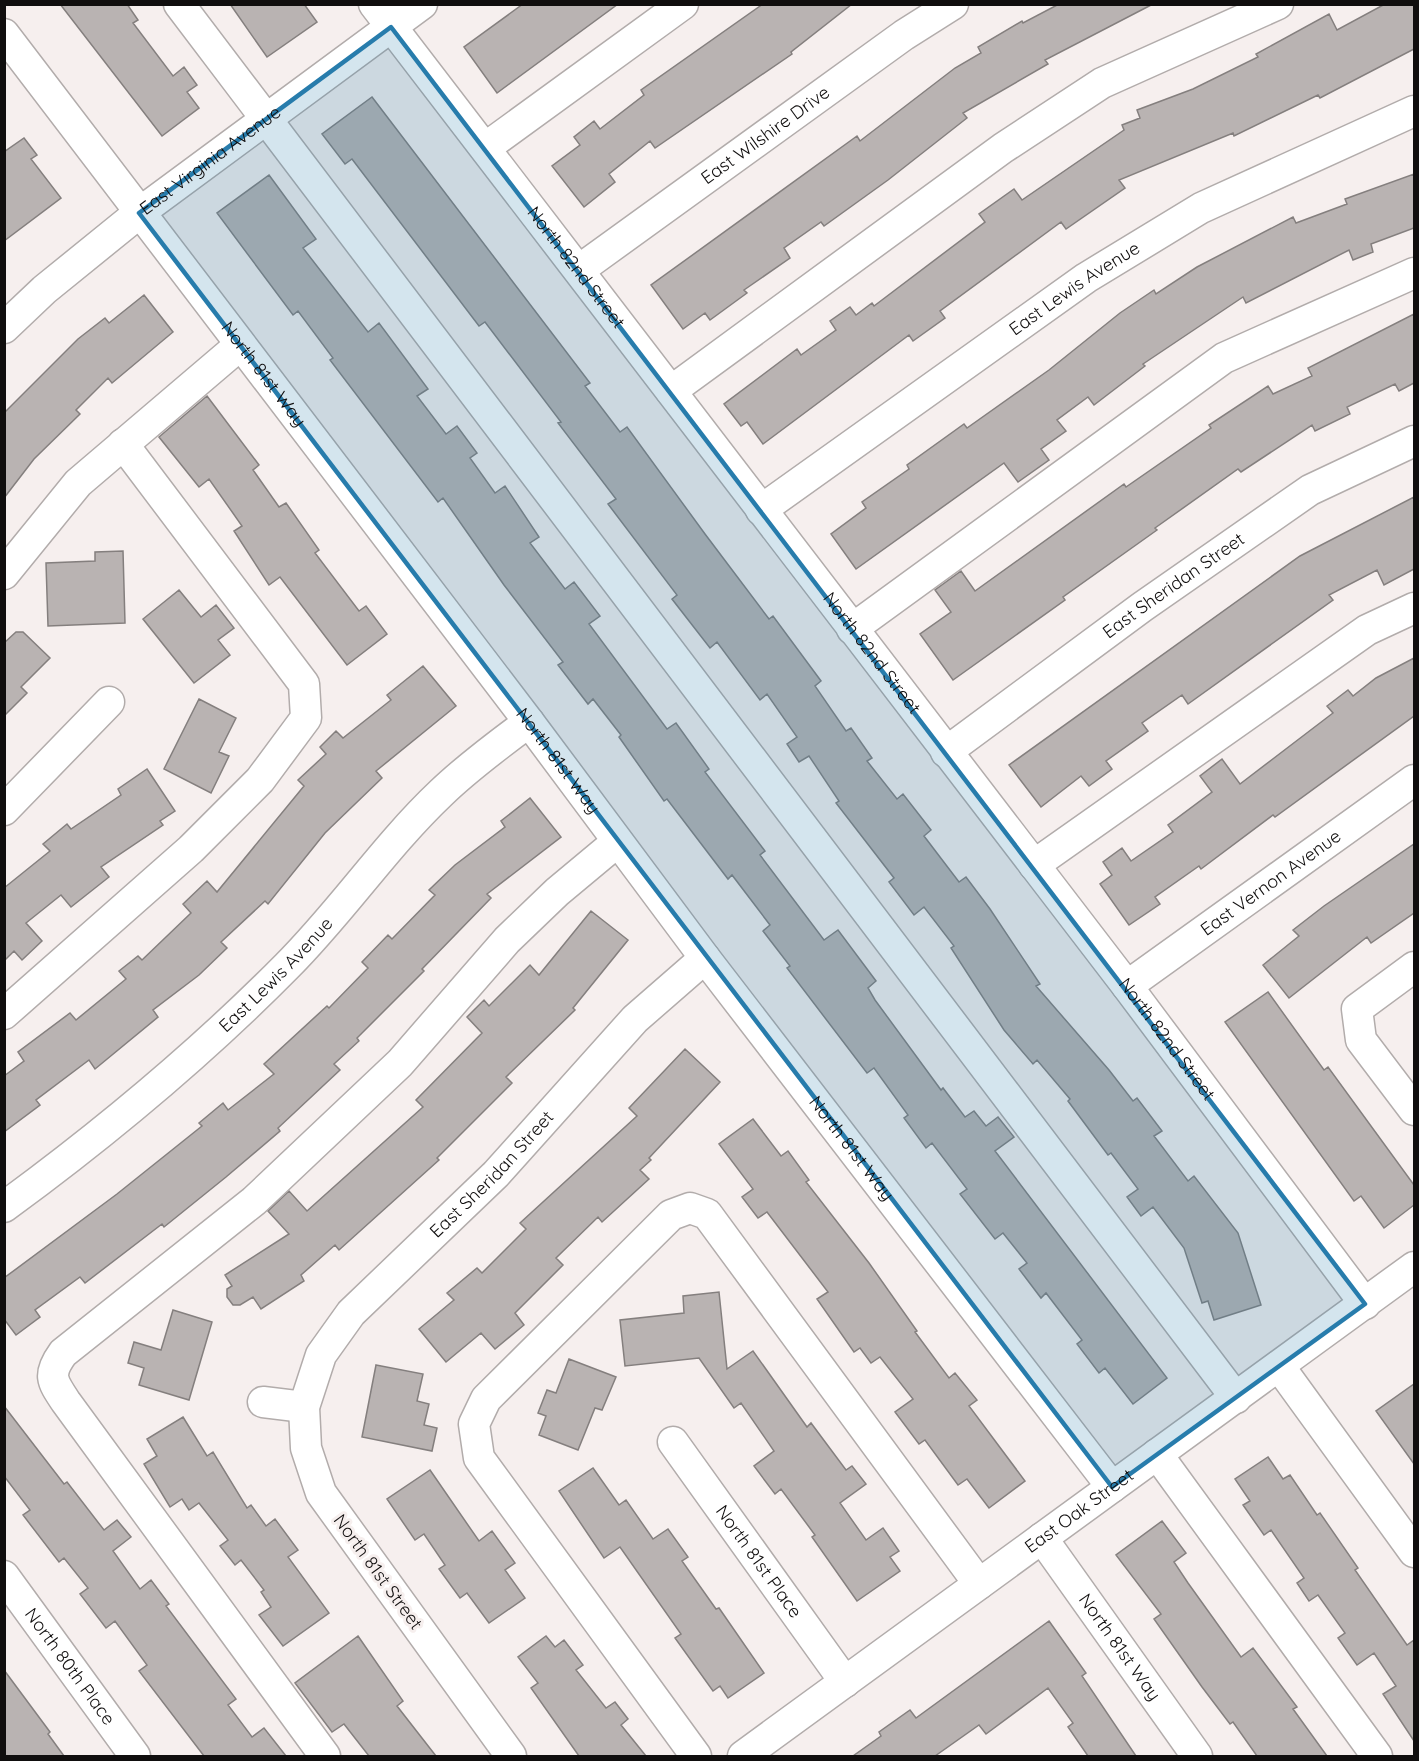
<svg xmlns="http://www.w3.org/2000/svg" width="1419" height="1761" viewBox="0 0 1419 1761" font-family="Quicksand,sans-serif">
  <style>
    .building { fill: #b9b3b2; stroke: #847f7e; stroke-width: 1.5 }
    .lines { fill: none; stroke-linecap: round; stroke-linejoin: round }
    .minor-casing { stroke: #b2acab; stroke-width: 33 }
    .minor { stroke: #fff; stroke-width: 30 }
    .marked { fill: #277cac; fill-opacity: 0.2; stroke: #277cac; stroke-width: 4.5; stroke-linejoin: round }
    .labels { text-anchor: middle; stroke-width: 6; stroke-linejoin: round; paint-order: stroke }
    .street-label { font-size: 18px; fill: #100e0e; stroke: #f6efee }
  </style>
  <rect width="100%" height="100%" fill="#f6efee"/>
  <!-- building -->
  <path class="building" d="M60,4H127L138,20L133,23L173,76L184,67L197,85L187,92L199,108L162,136Z
    M230,4H304L317,22L267,57Z
    M523,4H618L497,93L464,47Z
    M763,4H852L791,52L792,54L655,148L650,141L609,174L615,182L584,207L552,166L580,145L574,137L594,121L600,129L644,95L641,90Z
    M1059,4H1153L1045,60L1048,64L963,113L967,118L888,180L824,226L821,222L784,248L790,258L744,290L747,293L710,320L705,313L683,329L651,285L857,136L860,141L955,68L981,53L978,47L1022,21L1023,23Z
    M1385,4H1414V49L1320,98L1318,95L1234,136L1233,133L1119,180L1125,188L1066,229L1061,222L940,311L945,318L913,341L909,335L763,444L747,422L741,426L724,404L797,349L801,355L836,330L830,321L850,307L856,315L872,303L874,306L985,222L979,214L1014,189L1022,200L1124,130L1122,125L1140,118L1137,110L1193,89L1258,57L1256,54L1329,14L1337,30Z
    M372,97L590,383L585,386L620,432L627,427L705,534L769,619L773,616L821,681L815,686L846,731L851,728L872,758L867,761L897,799L903,794L931,830L924,836L959,882L966,877L990,909L1040,984L1036,986L1109,1070L1133,1101L1137,1098L1162,1131L1154,1136L1188,1181L1194,1176L1238,1233L1261,1305L1214,1320L1208,1301L1202,1303L1184,1248L1153,1207L1141,1216L1127,1197L1138,1189L1111,1153L1108,1155L1068,1101L1070,1099L1037,1060L1033,1064L1004,1030L951,948L954,946L924,907L914,915L889,882L894,878L836,803L839,801L809,756L799,762L787,744L797,737L767,694L760,700L717,642L710,648L672,599L677,595L608,504L616,499L558,423L561,422L485,322L479,326L352,159L345,164L322,134Z
    M24,138L37,155L31,159L61,198L4,241V152Z
    M1414,174V228L1371,244L1373,252L1353,260L1349,250L1246,303L1243,297L1143,364L1145,366L1094,405L1088,397L1057,420L1066,431L1041,449L1049,460L1018,482L1004,463L856,569L831,534L866,508L862,502L909,469L907,465L964,424L967,428L1049,370L1120,313L1154,290L1156,294L1197,267L1293,217L1296,223L1347,204L1345,199Z
    M269,175L316,239L303,248L368,332L379,323L428,389L417,396L446,434L457,426L477,453L470,458L495,493L505,486L539,537L530,543L565,589L574,582L600,616L589,624L667,729L676,723L709,769L705,772L765,851L760,855L824,940L838,930L876,981L868,988L875,1000L941,1090L943,1088L965,1117L974,1111L986,1126L998,1117L1014,1137L995,1151L1167,1378L1133,1404L1105,1368L1099,1373L1077,1344L1082,1340L1046,1293L1041,1298L1019,1269L1027,1263L1003,1233L995,1239L960,1194L967,1189L932,1143L926,1148L904,1118L908,1115L874,1068L867,1073L787,968L790,966L763,931L770,925L732,875L728,879L667,799L664,801L619,737L621,735L593,699L588,704L558,665L563,662L504,585L443,498L438,502L330,360L333,358L298,311L293,315L217,213Z
    M144,295L173,332L112,383L108,378L76,410L80,414L34,459L4,498V413L78,339L105,318L109,323Z
    M1414,314V383L1399,391L1395,384L1347,407L1350,414L1315,431L1312,425L1241,472L1238,469L1155,528L1157,530L1063,597L1065,600L953,680L920,634L951,612L935,590L961,571L975,591L1124,484L1126,487L1211,428L1209,425L1268,386L1273,394L1312,376L1308,368Z
    M207,396L259,465L253,470L279,507L286,503L319,550L315,553L359,611L366,606L387,634L347,665L280,577L269,585L234,531L242,526L209,479L199,487L159,437Z
    M1414,497V569L1384,585L1377,570L1329,595L1333,600L1188,704L1182,695L1142,723L1148,731L1106,761L1112,769L1089,786L1081,776L1041,807L1009,765L1300,556Z
    M123,551L125,623L48,626L46,563L95,561V552Z
    M179,590L201,617L216,605L234,628L218,640L230,655L194,683L143,619Z
    M16,632H23L50,658L21,687L27,693L4,716V643Z
    M1414,658V716L1275,817L1273,815L1201,869L1199,866L1155,897L1160,904L1129,925L1100,884L1112,875L1103,862L1122,848L1131,861L1173,832L1168,825L1212,792L1200,776L1222,759L1240,784L1333,713L1327,706L1348,690L1353,696L1376,678Z
    M423,666L456,706L376,771L382,778L325,833L268,904L265,901L221,942L227,948L199,975L153,1010L158,1017L95,1069L89,1060L36,1100L40,1105L4,1132V1076L24,1061L18,1052L70,1013L76,1020L126,979L119,971L138,956L142,960L191,913L183,904L207,881L217,892L304,786L298,780L326,754L320,747L336,731L343,738L391,700L387,695Z
    M199,699L236,718L219,752L229,756L211,793L164,769Z
    M147,769L175,811L160,821L163,825L101,867L109,877L71,907L61,895L26,923L42,941L22,960L14,951L4,961V888L50,851L43,844L67,824L71,829L121,795L118,789Z
    M530,798L561,837L487,894L491,898L422,969L424,971L357,1038L359,1041L334,1064L340,1070L278,1128L280,1131L226,1177L164,1227L162,1224L85,1283L80,1277L35,1310L40,1317L16,1335L4,1319V1278L117,1194L202,1126L199,1123L223,1103L228,1110L274,1074L264,1064L327,1006L329,1008L368,968L362,962L388,935L392,939L435,895L429,890L455,865L505,827L501,821Z
    M1414,844V913L1371,943L1367,937L1289,998L1263,965L1299,936L1293,930L1324,906Z
    M591,911L628,940L573,1008L575,1010L506,1077L512,1083L437,1158L439,1160L339,1250L335,1245L301,1275L304,1281L261,1309L253,1297L240,1305H233L227,1297V1289L232,1286L225,1275L289,1234L268,1211L289,1191L307,1211L423,1107L416,1100L482,1033L467,1017L484,1000L489,1006L530,965L539,975Z
    M1268,992L1324,1070L1328,1067L1414,1185V1205L1384,1228L1361,1196L1354,1201L1225,1022Z
    M685,1049L720,1082L649,1158L651,1160L640,1170L649,1179L602,1222L598,1217L556,1258L563,1265L515,1313L524,1325L495,1349L481,1333L446,1362L419,1329L454,1300L447,1293L477,1268L482,1273L526,1229L520,1223L637,1116L629,1108Z
    M753,1119L781,1156L788,1151L809,1180L806,1182L869,1263L917,1331L915,1332L949,1378L955,1373L977,1400L969,1406L1025,1481L989,1508L967,1479L958,1485L925,1440L919,1444L895,1412L913,1399L880,1357L871,1363L860,1348L854,1352L817,1299L828,1292L767,1212L758,1218L742,1197L753,1189L719,1144Z
    M719,1292L727,1369L753,1351L807,1427L811,1423L846,1470L852,1466L866,1484L840,1503L866,1540L883,1528L899,1551L890,1557L900,1571L857,1601L812,1537L815,1535L781,1489L775,1494L754,1466L774,1451L741,1403L734,1408L699,1358L625,1366L620,1320L684,1313L683,1296Z
    M173,1310L212,1322L189,1400L139,1385L144,1368L128,1363L134,1342L161,1350Z
    M569,1359L616,1377L602,1410L595,1408L578,1450L539,1435L546,1416L538,1413L547,1390L556,1393Z
    M376,1365L423,1374L417,1401L429,1404L424,1425L437,1428L432,1451L362,1437Z
    M1414,1384V1464L1376,1411Z
    M4,1406L64,1484L67,1482L104,1530L117,1520L131,1537L113,1551L140,1589L151,1580L169,1604L166,1606L236,1699L228,1705L252,1737L264,1728L286,1756H204L139,1671L147,1665L115,1621L106,1628L80,1594L88,1588L64,1558L59,1562L23,1515L30,1510L4,1476Z
    M183,1417L207,1456L213,1452L247,1508L251,1505L266,1526L275,1519L298,1550L288,1557L329,1613L283,1646L259,1615L271,1607L261,1592L264,1590L241,1560L235,1565L220,1546L228,1540L199,1503L189,1510L182,1499L170,1507L144,1464L157,1456L147,1439Z
    M1268,1457L1283,1479L1290,1475L1317,1515L1320,1513L1358,1568L1355,1570L1407,1645L1414,1640V1741L1383,1694L1396,1686L1374,1653L1357,1665L1338,1638L1345,1633L1318,1595L1309,1601L1297,1583L1304,1578L1271,1530L1264,1535L1243,1505L1250,1501L1235,1479Z
    M593,1468L619,1505L626,1500L653,1539L668,1529L688,1557L682,1561L716,1609L719,1608L764,1673L728,1698L720,1686L713,1691L675,1638L681,1634L620,1547L604,1558L559,1491Z
    M430,1470L479,1541L492,1531L515,1563L505,1570L525,1598L489,1623L467,1593L460,1598L439,1569L445,1565L424,1534L415,1540L387,1499Z
    M1162,1521L1186,1553L1174,1562L1188,1583L1241,1657L1253,1648L1297,1707L1293,1709L1327,1756H1257L1233,1722L1230,1724L1202,1687L1154,1619L1161,1614L1116,1555Z
    M1049,1621L1086,1673L1082,1676L1136,1756H1088L1068,1727L1073,1723L1048,1688L986,1734L979,1725L935,1756H853L881,1736L879,1732L910,1710L916,1718Z
    M358,1636L403,1701L397,1706L436,1756H369L344,1724L332,1732L295,1683Z
    M546,1636L555,1647L564,1640L583,1665L576,1670L606,1708L615,1702L628,1719L621,1725L646,1756H579L531,1688L538,1683L518,1657Z
    M4,1670L50,1732L48,1734L64,1756H4Z"/>
  <g class="lines">
    <defs>
      <g id="minor">
        <path d="M179,4L1236,1398"/>
        <path id="s1" d="M374,4L1127,986L1365,1304"/>
        <path id="s2" d="M4,34L529,722L705,958L1112,1487"/>
        <path d="M485,148L683,4"/>
        <path id="s3" d="M579,270L904,35L953,4"/>
        <path id="s4" d="M4,328L44,290L139,213L422,4"/>
        <path d="M671,391L1003,148L1102,83L1278,4"/>
        <path id="s5" d="M761,510L1086,278L1201,208L1414,111"/>
        <path d="M4,574L78,483L240,345"/>
        <path d="M852,629L1224,358L1414,273"/>
        <path id="s6" d="M946,752L1142,607L1310,490L1414,441"/>
        <path d="M4,810L109,702"/>
        <path d="M1034,865L1367,630L1414,608"/>
        <path d="M1414,967L1357,1009L1361,1040L1414,1110"/>
        <path id="s7" d="M1127,986L1414,780"/>
        <path d="M4,1014L191,849L260,780L306,718L304,684L123,444"/>
        <path id="s8" d="M4,1207C105,1133 200,1054 287,966C342,911 385,846 441,793C468,767 499,744 529,722"/>
        <path d="M1279,1366L1414,1552"/>
        <path d="M263,1402L304,1407"/>
        <path id="s9" d="M673,1442L845,1682"/>
        <path d="M1157,1454L1377,1756"/>
        <path id="s10" d="M1042,1538L1197,1756"/>
        <path id="s11" d="M4,1576L135,1756"/>
        <path d="M325,1756L66,1402C52,1381 47,1375 63,1353L254,1201L400,1063L507,940L557,892L617,842"/>
        <path id="s12" d="M511,1756L321,1493L306,1448L304,1407L321,1355L351,1313L496,1174L635,1019L705,958"/>
        <path d="M696,1756L479,1458L474,1424L486,1399L671,1215L690,1208L707,1214L979,1584"/>
        <path id="s13" d="M743,1756L1414,1267"/>
      </g>
    </defs>
    <!-- minor casing -->
    <use href="#minor" class="minor-casing"/>
    <!-- minor -->
    <use href="#minor" class="minor"/>
  </g>
  <!-- marked area -->
  <path class="marked" d="M391,27L1365,1304L1112,1487L139,213Z"/>
  <g class="labels">
    <!-- street labels -->
    <g class="street-label">
      <text dy="6" stroke="none"><textPath href="#s3" startOffset="230">East Wilshire Drive</textPath></text>
      <text dy="6" stroke="none"><textPath href="#s4" startOffset="266">East Virginia Avenue</textPath></text>
      <text dy="6" stroke="none"><textPath href="#s1" startOffset="332">North 82nd Street</textPath></text>
      <text dy="6" stroke="none"><textPath href="#s5" startOffset="384">East Lewis Avenue</textPath></text>
      <text dy="6" stroke="none"><textPath href="#s2" startOffset="428">North 81st Way</textPath></text>
      <text dy="6" stroke="none"><textPath href="#s6" startOffset="282">East Sheridan Street</textPath></text>
      <text dy="6" stroke="none"><textPath href="#s1" startOffset="818">North 82nd Street</textPath></text>
      <text dy="6" stroke="none"><textPath href="#s2" startOffset="914">North 81st Way</textPath></text>
      <text dy="6" stroke="none"><textPath href="#s7" startOffset="177">East Vernon Avenue</textPath></text>
      <text dy="6" stroke="none"><textPath href="#s8" startOffset="358">East Lewis Avenue</textPath></text>
      <text dy="6" stroke="none"><textPath href="#s1" startOffset="1304">North 82nd Street</textPath></text>
      <text dy="6" stroke="none"><textPath href="#s2" startOffset="1400">North 81st Way</textPath></text>
      <text dy="6" stroke="none"><textPath href="#s12" startOffset="717">East Sheridan Street</textPath></text>
      <text dy="6" stroke="none"><textPath href="#s13" startOffset="416">East Oak Street</textPath></text>
      <text dy="6" stroke="none"><textPath href="#s9" startOffset="147">North 81st Place</textPath></text>
      <text transform="translate(378 1572) rotate(54)" y="6">North 81st Street</text>
      <text dy="6" stroke="none"><textPath href="#s10" startOffset="134">North 81st Way</textPath></text>
      <text dy="6" stroke="none"><textPath href="#s11" startOffset="112">North 80th Place</textPath></text>
    </g>
  </g>
  <!-- border -->
  <rect width="1419" height="1761" fill="none" stroke="#100e0e" stroke-width="12"/>
</svg>
